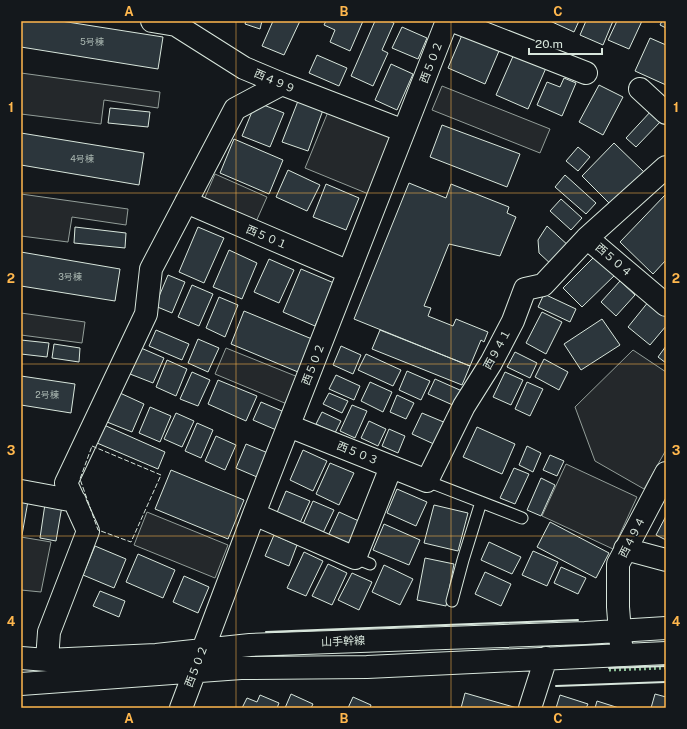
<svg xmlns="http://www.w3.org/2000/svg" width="687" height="729" viewBox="0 0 687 729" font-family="'Public Sans','Noto Sans JP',sans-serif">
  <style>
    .parking { fill: #24282b; stroke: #939e99 }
    .building { fill: #2c363c; stroke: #d8e6dc }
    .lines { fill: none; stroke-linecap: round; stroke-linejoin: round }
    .service-casing { stroke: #d8e6dc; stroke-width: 13 }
    .minor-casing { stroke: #d8e6dc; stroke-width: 24 }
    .service { stroke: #14181c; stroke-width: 11 }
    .minor { stroke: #14181c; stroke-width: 22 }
    .hedge { stroke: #8ac095; stroke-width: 3; stroke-dasharray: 2 3; stroke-linecap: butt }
    .fence { stroke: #d8e6dc; stroke-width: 1; stroke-dasharray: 5 2; stroke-linecap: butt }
    .wall { stroke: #d8e6dc; stroke-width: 2 }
    .grid { fill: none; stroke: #ffb74d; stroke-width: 1; stroke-opacity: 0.55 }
    .labels { text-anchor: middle; stroke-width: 3; stroke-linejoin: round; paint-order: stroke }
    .number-label { font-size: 9px; fill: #adbab4 }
    .street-label { font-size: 11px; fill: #d8e6dc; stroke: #14181c }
    .neatline { fill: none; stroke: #ffb74d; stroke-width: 1.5 }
    .grid-label { font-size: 13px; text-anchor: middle; font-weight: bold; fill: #ffb74d }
  </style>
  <rect width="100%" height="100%" fill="#14181c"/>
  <!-- parking -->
  <path class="parking" d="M21,73L160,92L158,108L104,100L101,124L21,114Z
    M442,86L550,129L540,153L432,110Z
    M330,107L393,134L371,195L305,168Z
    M215,174L267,197L255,224L203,202Z
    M21,194L128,209L126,225L72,217L68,242L21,236Z
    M21,313L85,322L82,343L21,335Z
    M226,348L298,377L287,404L215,374Z
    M633,350L666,372V450L644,489L595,461L575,407Z
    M566,464L637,497L613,549L542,516Z
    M147,512L228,545L215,578L134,545Z
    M21,537L51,542L41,592L21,590Z"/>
  <!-- building -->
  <path class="building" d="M21,21H61L163,37L158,69L21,47Z
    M246,21H262L260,29L245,24Z
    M273,21H300L284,55L262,46Z
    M326,21H363L350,51L330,42L335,30L324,25Z
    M375,21H389L394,23L382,50L388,53L373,86L351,76Z
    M550,21H579L574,32Z
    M586,21H613L603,45L580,35Z
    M617,21H642L629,49L608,40Z
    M662,21H666V28L660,25Z
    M402,27L427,38L418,59L392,48Z
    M462,35L499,51L485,84L448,68Z
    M650,38L666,45V85L635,71Z
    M514,54L546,68L528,109L496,95Z
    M317,55L347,68L339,86L309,73Z
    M391,64L413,74L397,110L375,100Z
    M564,78L576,83L562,116L537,105L547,82L560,87Z
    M599,85L623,97L603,135L579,122Z
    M298,101L323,110L308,151L282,142Z
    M256,102L284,113L270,147L242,136Z
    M110,108L150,112L148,127L108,123Z
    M652,110L662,120L636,147L626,138Z
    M442,125L520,154L507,187L430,157Z
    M21,133L144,153L139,185L21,165Z
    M234,139L283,160L269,194L220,173Z
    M614,143L644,172L611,205L582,176Z
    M578,147L590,157L578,171L566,161Z
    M288,170L320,185L307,211L276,197Z
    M565,175L596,203L586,214L555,187Z
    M409,183L446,198L451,184L509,207L507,213L516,217L500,256L449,244L424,306L431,308L428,316L453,326L456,319L488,332L484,342L481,340L470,366L354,319Z
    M326,184L359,198L346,230L313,217Z
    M666,194V260L653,274L620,242Z
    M561,199L582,218L571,230L550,211Z
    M547,226L570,247L553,266L539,253L538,240Z
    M75,227L126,233L125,248L74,243Z
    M198,227L224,238L204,283L179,272Z
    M229,250L257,263L242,299L213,287Z
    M21,252L120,269L115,301L21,286Z
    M597,254L617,273L582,307L563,288Z
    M269,259L294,270L279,303L254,292Z
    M301,269L334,283L315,326L283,312Z
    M168,275L185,282L172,313L155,306Z
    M620,281L635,295L616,316L601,302Z
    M192,285L213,294L199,326L178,317Z
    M544,294L576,309L570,322L538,307Z
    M219,297L238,305L225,337L206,328Z
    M649,301L666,315V326L650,345L628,327Z
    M244,311L312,339L298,372L231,344Z
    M542,312L562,322L546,354L526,343Z
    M602,319L620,345L581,370L564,344Z
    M156,330L189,344L182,360L149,346Z
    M380,330L470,366L462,385L372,349Z
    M198,339L219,348L208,372L188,363Z
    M21,340L49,343L47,357L21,354Z
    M54,344L80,348L79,362L52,358Z
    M341,346L361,355L353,374L333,365Z
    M666,346V363L658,357Z
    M141,348L164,358L153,383L130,374Z
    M515,352L537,363L530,378L507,367Z
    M366,354L401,370L393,386L358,370Z
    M544,359L568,372L559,390L535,377Z
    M167,360L187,369L176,396L156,387Z
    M407,371L430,381L421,400L399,390Z
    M192,372L210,380L198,406L180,399Z
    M505,372L523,380L511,405L493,397Z
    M336,375L360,386L354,400L329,389Z
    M21,376L75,384L71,413L21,405Z
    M435,379L462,391L455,406L428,394Z
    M218,380L257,396L246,421L208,404Z
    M370,382L392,392L383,412L361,401Z
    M527,382L543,389L530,416L515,409Z
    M120,393L144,404L132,432L107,422Z
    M329,393L348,401L342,413L323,404Z
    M397,395L414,403L406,419L390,412Z
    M261,402L289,414L281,432L253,420Z
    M352,405L367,411L355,438L340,431Z
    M150,407L171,416L160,442L139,433Z
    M322,412L341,421L335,433L316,424Z
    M176,413L194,421L182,447L164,439Z
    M422,413L446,423L436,445L412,434Z
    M369,421L386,429L378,446L361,438Z
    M197,423L213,430L201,458L185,451Z
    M104,425L165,452L158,469L97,443Z
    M477,427L515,444L502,474L463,457Z
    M389,429L405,436L398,453L382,446Z
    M216,436L236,445L225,470L205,461Z
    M246,444L268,453L257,477L236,468Z
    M527,446L541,453L533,472L519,465Z
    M303,450L327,461L313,491L290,480Z
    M550,455L564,461L557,476L543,470Z
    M330,463L354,473L339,505L316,494Z
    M514,468L529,474L515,504L500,498Z
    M171,470L244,500L228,539L155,509Z
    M541,478L555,485L541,516L527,510Z
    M397,489L427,502L416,526L387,513Z
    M286,491L310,501L299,525L276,515Z
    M21,500L28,501L22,535H21Z
    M313,501L334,510L323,533L303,524Z
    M45,504L62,506L56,541L40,538Z
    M434,505L468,513L458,551L424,543Z
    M339,512L361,522L350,546L328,536Z
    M666,516V540L656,535Z
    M550,522L609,553L596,578L537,547Z
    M384,524L420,540L409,565L373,550Z
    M274,535L297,545L289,566L265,556Z
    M489,542L521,557L512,574L481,560Z
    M95,546L126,559L114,588L83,575Z
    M533,551L558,562L547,586L522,575Z
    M304,552L323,561L306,596L287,588Z
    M138,554L175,570L163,598L126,582Z
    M425,558L454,564L446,606L417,600Z
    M328,564L347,573L332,605L312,596Z
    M384,565L413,579L400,605L372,592Z
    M561,567L586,578L578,594L554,583Z
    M485,572L511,584L501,606L475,594Z
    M352,573L372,582L359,610L338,600Z
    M184,576L209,587L198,613L173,602Z
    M100,591L125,601L119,617L93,606Z
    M465,693L517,708H461Z
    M291,694L313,704L311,708H285Z
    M655,694L666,697V708H651Z
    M260,695L279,703L277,708H242L247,698L257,702Z
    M560,695L588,704L586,708H556Z
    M353,697L371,705L370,708H348Z
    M597,701L619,708H595Z"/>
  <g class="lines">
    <defs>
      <path id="service" d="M427,481L522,518
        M355,558L370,564
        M452,601L463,560L481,502"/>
      <path id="minor" d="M152,21L176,25L244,68L282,84L404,131
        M453,21L586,73
        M640,89L666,113
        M666,167L587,238L666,305
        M186,202L349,272
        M289,426L427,481L464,406L491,363L513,321L525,289L543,285L587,238
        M21,491L75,501
        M254,514L355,558L391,467
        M625,549L666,560
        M621,645L618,607V564L666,473
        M21,658L47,660L156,655L250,645L585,633L666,628
        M47,660L49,632L88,531L66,483L146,314L151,269L235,109L282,84
        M21,684L241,668L367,667L666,653
        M181,708L254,514L447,21
        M530,708L546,658"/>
    </defs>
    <!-- service casing -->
    <use href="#service" class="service-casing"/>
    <!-- minor casing -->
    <use href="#minor" class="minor-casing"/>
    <!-- service -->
    <use href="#service" class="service"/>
    <!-- minor -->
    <use href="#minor" class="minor"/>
    <!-- hedge -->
    <path class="hedge" d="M609,670L666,668"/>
    <!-- fence -->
    <path class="fence" d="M92,446L161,475L131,542L98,530L80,479Z"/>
    <!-- wall -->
    <path class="wall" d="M266,632L578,620
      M609,668L666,666
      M556,686L666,682"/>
  </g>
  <!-- grid -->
  <path class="grid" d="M236,21V708M451,21V708M21,193H666M21,364H666M21,536H666"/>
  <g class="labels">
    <!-- number labels -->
    <g class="number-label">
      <text x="92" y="45">5号棟</text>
      <text x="82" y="162">4号棟</text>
      <text x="70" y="280">3号棟</text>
      <text x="47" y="398">2号棟</text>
    </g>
    <!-- street labels -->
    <g class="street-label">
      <text transform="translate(431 62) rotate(-69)" y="4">西５０２</text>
      <text transform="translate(275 81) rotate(23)" y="4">西４９９</text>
      <text transform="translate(267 237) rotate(23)" y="4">西５０１</text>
      <text transform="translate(614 260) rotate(41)" y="4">西５０４</text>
      <text transform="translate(497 349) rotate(-61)" y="4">西９４１</text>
      <text transform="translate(313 364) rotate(-69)" y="4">西５０２</text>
      <text transform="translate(358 453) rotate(22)" y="4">西５０３</text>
      <text transform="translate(632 537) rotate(-63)" y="4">西４９４</text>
      <text transform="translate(343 641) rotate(-2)" y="4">山手幹線</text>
      <text transform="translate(196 666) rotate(-69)" y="4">西５０２</text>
    </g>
  </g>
  <!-- border -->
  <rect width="687" height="729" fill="none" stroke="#14181c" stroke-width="44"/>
  <!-- scale -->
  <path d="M529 48v6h73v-6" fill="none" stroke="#d8e6dc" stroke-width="2"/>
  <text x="535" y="48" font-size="12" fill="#d8e6dc" stroke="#14181c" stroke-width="3" paint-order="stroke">20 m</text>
  <rect x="22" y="22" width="643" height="685" class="neatline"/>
  <g class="grid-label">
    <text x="129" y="16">A</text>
    <text x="344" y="16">B</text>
    <text x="558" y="16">C</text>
    <text x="11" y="112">1</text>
    <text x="676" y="112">1</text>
    <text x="11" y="283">2</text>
    <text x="676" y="283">2</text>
    <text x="11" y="455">3</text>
    <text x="676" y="455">3</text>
    <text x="11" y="626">4</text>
    <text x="676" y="626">4</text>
    <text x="129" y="723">A</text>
    <text x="344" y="723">B</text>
    <text x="558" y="723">C</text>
  </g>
</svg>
